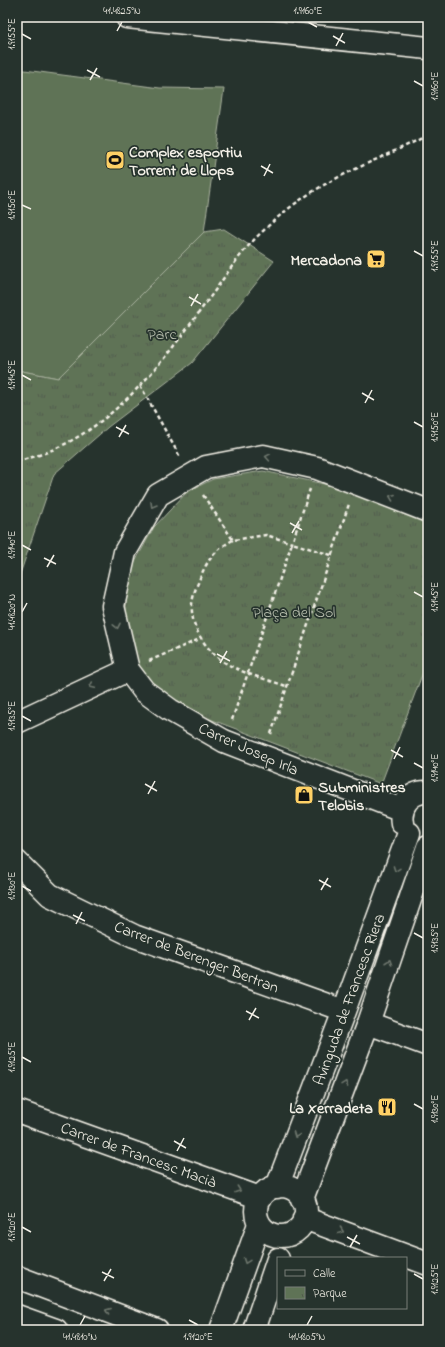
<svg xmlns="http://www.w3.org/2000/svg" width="445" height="1347" viewBox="0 0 445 1347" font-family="'Indie Flower',sans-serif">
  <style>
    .green { fill: #5f7356; stroke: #aab29f }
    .park { fill: url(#park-tufts); stroke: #aab29f }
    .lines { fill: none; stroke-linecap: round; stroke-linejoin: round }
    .minor-casing { stroke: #f4f1e8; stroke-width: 25 }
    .path { stroke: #f4f1e8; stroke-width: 2.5; stroke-dasharray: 4 3; stroke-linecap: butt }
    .minor { stroke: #26332d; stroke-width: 22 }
    .oneway { stroke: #6e766e }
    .ticks { fill: none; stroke: #f4f1e8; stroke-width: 1.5 }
    .labels { text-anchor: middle; stroke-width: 3.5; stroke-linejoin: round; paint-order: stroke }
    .poi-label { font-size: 16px; font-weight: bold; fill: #f4f1e8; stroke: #26332d; text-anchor: start }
    .park-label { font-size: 16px; fill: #b8bfae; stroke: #26332d }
    .street-label { font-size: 16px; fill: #f4f1e8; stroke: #26332d }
    .neatline { fill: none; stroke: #f4f1e8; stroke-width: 1.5 }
    .ticks-label { font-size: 10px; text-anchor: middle; fill: #f4f1e8 }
  </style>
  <defs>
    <pattern id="park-tufts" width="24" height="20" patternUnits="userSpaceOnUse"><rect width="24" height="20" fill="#5f7356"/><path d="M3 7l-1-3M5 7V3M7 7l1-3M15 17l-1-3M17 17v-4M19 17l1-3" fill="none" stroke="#535b4d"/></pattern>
  </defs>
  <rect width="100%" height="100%" fill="#26332d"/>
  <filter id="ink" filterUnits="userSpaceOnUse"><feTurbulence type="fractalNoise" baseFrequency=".025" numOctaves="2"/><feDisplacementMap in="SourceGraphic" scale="8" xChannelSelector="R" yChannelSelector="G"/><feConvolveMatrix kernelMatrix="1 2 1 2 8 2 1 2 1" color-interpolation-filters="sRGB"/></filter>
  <g filter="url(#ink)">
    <!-- green -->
    <path class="green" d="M17,69L160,88L224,89L204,232L58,378L17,370Z"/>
    <!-- park -->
    <path class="park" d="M224,229L274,261L192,363L108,427L54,474L19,577L17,578V370L58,378L204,232Z
      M263,471L362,492L428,517V659L381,784L186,710L149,685L137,660L125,623L128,575L154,527L187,492L213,479Z"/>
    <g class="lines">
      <defs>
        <path id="minor" d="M127,17L428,48
          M17,722L128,670
          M402,810L224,741L170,710L144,691L128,670L113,606L125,552L158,495L206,467L263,456L317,468L428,511
          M402,823C399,806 410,791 428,792
          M17,862L50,895L134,936L344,1011
          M368,1023L428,1045
          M17,1111L260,1198
          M256 1211a25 25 0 1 1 50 0a25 25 0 1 1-50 0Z
          M277,1187L344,1011L409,833
          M302,1199L368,1023L428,847
          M304,1218L428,1264
          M17,1277L157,1330
          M17,1316L56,1330
          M221,1330L259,1224
          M254,1330L278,1259"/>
      </defs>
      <!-- minor casing -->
      <use href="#minor" class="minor-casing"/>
      <!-- path -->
      <path class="path" d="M140,385L180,457
        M17,461C103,443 159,368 208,300C225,277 241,251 262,232C280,214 300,199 322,186C356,167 393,153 428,135
        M203,495L233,540L266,535L292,543L310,489
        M233,540C213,551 206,562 198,583C194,592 191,603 192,612C193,631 209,653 224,662C243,674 266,679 286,686
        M149,661L202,638
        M232,720L292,543L331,555
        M271,734L349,504"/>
      <!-- minor -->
      <use href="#minor" class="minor"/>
    </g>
    <!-- one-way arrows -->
    <defs><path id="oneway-chevron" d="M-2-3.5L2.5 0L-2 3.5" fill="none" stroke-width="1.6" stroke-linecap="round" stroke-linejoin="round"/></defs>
    <g class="oneway">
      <use href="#oneway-chevron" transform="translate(268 457) rotate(-170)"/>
      <use href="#oneway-chevron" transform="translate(392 497) rotate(-159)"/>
      <use href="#oneway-chevron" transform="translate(153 505) rotate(120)"/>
      <use href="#oneway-chevron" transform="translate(117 626) rotate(78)"/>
      <use href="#oneway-chevron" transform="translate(92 686) rotate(155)"/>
      <use href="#oneway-chevron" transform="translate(396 869) rotate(110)"/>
      <use href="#oneway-chevron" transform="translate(389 962) rotate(-71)"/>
      <use href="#oneway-chevron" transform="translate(345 1084) rotate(-70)"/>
      <use href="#oneway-chevron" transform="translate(296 1135) rotate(111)"/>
      <use href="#oneway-chevron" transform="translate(238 1190) rotate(20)"/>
      <use href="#oneway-chevron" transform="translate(341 1231) rotate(21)"/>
      <use href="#oneway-chevron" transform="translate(246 1261) rotate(110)"/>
      <use href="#oneway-chevron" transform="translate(108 1311) rotate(-159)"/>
    </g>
  </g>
  <!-- ticks -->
  <path class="ticks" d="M308,22L317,27M117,31L122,22M22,34L31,39M333,36L345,43M336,46L343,33M87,70L100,77M90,80L97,68M414,81L423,86M261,166L273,173M264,176L270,164M22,205L31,209M414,251L423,256M189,297L201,304M191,306L198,294M22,375L31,380M362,393L374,400M365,403L372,390M414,422L423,427M116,427L129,434M119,437L126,425M290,523L302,530M292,533L299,521M22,545L31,550M44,558L56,564M47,567L54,555M414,592L423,597M22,612L27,603M217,654L230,661M220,663L227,651M22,716L31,721M391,750L403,757M394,759L400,747M414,763L423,768M145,784L157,791M148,794L155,781M319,880L331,887M22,886L31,891M321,890L328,878M73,915L85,921M76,924L82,912M414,933L423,938M246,1011L259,1018M249,1020L256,1008M22,1057L31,1062M414,1104L423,1109M174,1141L186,1148M177,1151L184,1138M22,1227L31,1232M347,1237L360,1244M350,1247L357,1235M102,1272L114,1278M414,1274L423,1279M104,1281L111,1269M189,1320L198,1325M80,1325L85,1316M307,1325L312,1316"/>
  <!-- icons -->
  <defs>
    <symbol id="stadium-square" viewBox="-11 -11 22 22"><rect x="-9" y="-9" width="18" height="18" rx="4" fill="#ffd166" stroke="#26332d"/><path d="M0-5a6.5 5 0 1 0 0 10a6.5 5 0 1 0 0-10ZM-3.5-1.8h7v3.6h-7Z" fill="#111"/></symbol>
    <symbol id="supermarket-square" viewBox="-11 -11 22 22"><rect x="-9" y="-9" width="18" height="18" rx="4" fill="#ffd166" stroke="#26332d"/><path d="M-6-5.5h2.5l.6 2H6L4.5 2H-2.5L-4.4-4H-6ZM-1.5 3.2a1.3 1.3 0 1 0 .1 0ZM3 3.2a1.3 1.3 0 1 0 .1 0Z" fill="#111"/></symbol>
    <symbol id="shop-square" viewBox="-11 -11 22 22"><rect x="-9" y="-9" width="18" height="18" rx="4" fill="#ffd166" stroke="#26332d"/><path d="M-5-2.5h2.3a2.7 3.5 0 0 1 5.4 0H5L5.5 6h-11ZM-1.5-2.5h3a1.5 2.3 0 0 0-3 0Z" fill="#111"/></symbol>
    <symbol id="restaurant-square" viewBox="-11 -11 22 22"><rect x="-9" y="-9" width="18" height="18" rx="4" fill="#ffd166" stroke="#26332d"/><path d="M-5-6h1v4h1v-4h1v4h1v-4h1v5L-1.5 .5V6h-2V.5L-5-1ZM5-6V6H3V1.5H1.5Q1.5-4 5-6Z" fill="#111"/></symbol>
  </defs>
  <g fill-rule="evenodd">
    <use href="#stadium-square" x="104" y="149" width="22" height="22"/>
    <use href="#supermarket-square" x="365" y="248" width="22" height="22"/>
    <use href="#shop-square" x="293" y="784" width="22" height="22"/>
    <use href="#restaurant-square" x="376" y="1096" width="22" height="22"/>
  </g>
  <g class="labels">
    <!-- poi labels -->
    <g class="poi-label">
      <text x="129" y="157">Complex esportiu<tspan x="129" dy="18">Torrent de Llops</tspan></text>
      <text x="362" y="265" text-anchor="end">Mercadona</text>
      <text x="318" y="792">Subministres<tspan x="318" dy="18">Telobis</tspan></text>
      <text x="373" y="1113" text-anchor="end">La Xerradeta</text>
    </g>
    <!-- park labels -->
    <g class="park-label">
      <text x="162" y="339">Parc</text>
      <text x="294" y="617">Plaça del Sol</text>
    </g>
    <!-- street labels -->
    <g class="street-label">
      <text transform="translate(249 748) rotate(24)" y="6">Carrer Josep Irla</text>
      <text transform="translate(197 956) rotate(21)" y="6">Carrer de Berenger Bertran</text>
      <text transform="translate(348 999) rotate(-70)" y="6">Avinguda de Francesc Riera</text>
      <text transform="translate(139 1154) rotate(20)" y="6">Carrer de Francesc Macià</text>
    </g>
  </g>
  <!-- margin -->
  <rect width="445" height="1347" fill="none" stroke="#26332d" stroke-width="44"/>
  <!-- legend -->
  <rect x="277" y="1257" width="130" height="52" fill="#26332d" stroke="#787f78"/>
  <rect x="285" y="1270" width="20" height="6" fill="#26332d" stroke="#787f78"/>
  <text x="313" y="1277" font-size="12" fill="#f4f1e8">Calle</text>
  <rect x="285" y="1287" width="20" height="12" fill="url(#park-tufts)" stroke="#787f78"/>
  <text x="313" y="1297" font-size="12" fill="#f4f1e8">Parque</text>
  <rect x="22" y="22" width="401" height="1303" class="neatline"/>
  <g class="ticks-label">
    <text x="122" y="14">41.4825°N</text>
    <text x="308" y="14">1.9160°E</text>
    <text transform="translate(11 34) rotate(-90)" y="4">1.9155°E</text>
    <text transform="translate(434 86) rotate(-90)" y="4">1.9160°E</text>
    <text transform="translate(11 205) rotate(-90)" y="4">1.9150°E</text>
    <text transform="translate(434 256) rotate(-90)" y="4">1.9155°E</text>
    <text transform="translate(11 375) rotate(-90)" y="4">1.9145°E</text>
    <text transform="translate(434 427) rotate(-90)" y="4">1.9150°E</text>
    <text transform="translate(11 545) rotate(-90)" y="4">1.9140°E</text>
    <text transform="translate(434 597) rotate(-90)" y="4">1.9145°E</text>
    <text transform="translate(11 612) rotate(-90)" y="4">41.4820°N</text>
    <text transform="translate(11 716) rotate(-90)" y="4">1.9135°E</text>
    <text transform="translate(434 768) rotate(-90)" y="4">1.9140°E</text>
    <text transform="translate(11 886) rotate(-90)" y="4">1.9130°E</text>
    <text transform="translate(434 938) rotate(-90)" y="4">1.9135°E</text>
    <text transform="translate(11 1057) rotate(-90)" y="4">1.9125°E</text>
    <text transform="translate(434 1109) rotate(-90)" y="4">1.9130°E</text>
    <text transform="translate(11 1227) rotate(-90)" y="4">1.9120°E</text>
    <text transform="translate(434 1279) rotate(-90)" y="4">1.9125°E</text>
    <text x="80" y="1340">41.4810°N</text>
    <text x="198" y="1340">1.9120°E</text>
    <text x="307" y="1340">41.4805°N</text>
  </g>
</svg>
